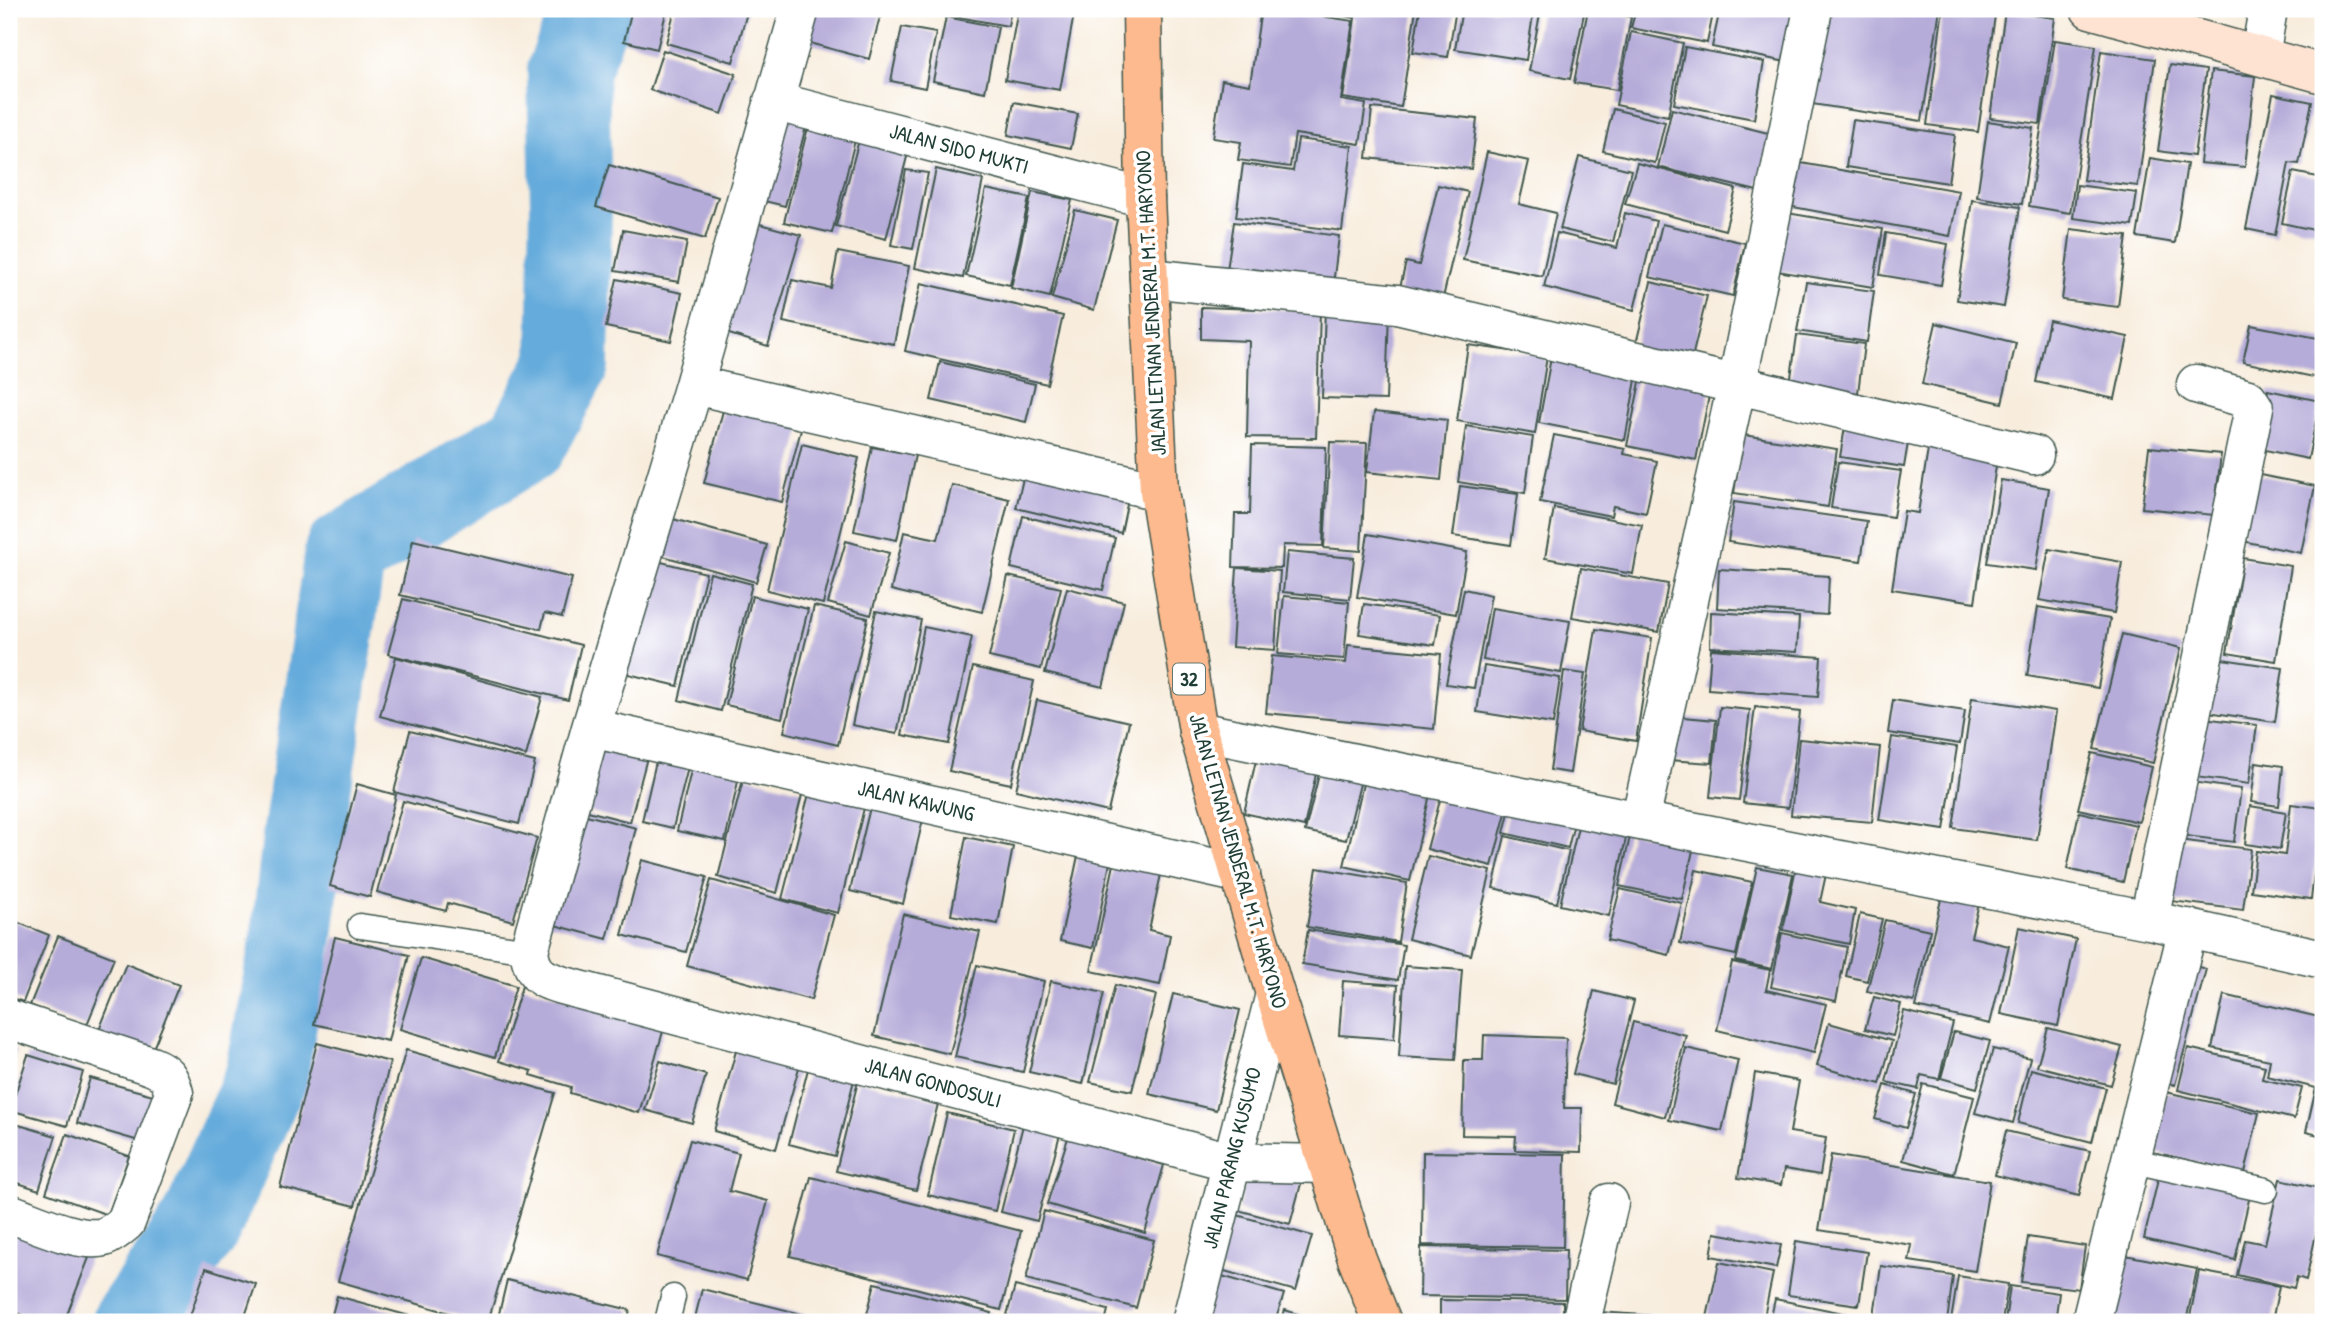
<svg xmlns="http://www.w3.org/2000/svg" width="2332" height="1331" viewBox="0 0 2332 1331" font-family="'Patrick Hand',sans-serif">
  <style>
    .lines { fill: none; stroke-linecap: round; stroke-linejoin: round }
    .river { stroke: #65abdb; stroke-width: 82 }
    .building { fill: #b6acd9 }
    .lane-casing { stroke: #40574d; stroke-width: 27 }
    .street-casing { stroke: #40574d; stroke-width: 41 }
    .secondary-casing { stroke: #40574d; stroke-width: 41 }
    .highway-casing { stroke: #40574d; stroke-width: 41 }
    .lane { stroke: #fff; stroke-width: 24 }
    .street { stroke: #fff; stroke-width: 38 }
    .secondary { stroke: #fee3d2; stroke-width: 38 }
    .highway { stroke: #fcba8e; stroke-width: 38 }
    .labels { text-anchor: middle; stroke-width: 7; stroke-linejoin: round; paint-order: stroke }
    .shield { fill: #fff; stroke: #627771; stroke-width: 2 }
    .shield-label { font-size: 19px; font-weight: bold; fill: #1f3d34 }
    .street-label { font-size: 21px; fill: #1f3d34; stroke: #fff }
  </style>
  <rect width="100%" height="100%" fill="#fff"/>
  <filter id="ink" filterUnits="userSpaceOnUse"><feTurbulence type="fractalNoise" baseFrequency=".0143" numOctaves="2"/><feDisplacementMap in="SourceGraphic" scale="14" xChannelSelector="R" yChannelSelector="G"/><feConvolveMatrix kernelMatrix="1 2 1 2 8 2 1 2 1" color-interpolation-filters="sRGB"/></filter>
  <filter id="wash" filterUnits="userSpaceOnUse"><feTurbulence type="fractalNoise" baseFrequency=".00686" numOctaves="4" result="noise"/><feDisplacementMap in="SourceGraphic" scale="28" xChannelSelector="R" yChannelSelector="G"/><feGaussianBlur stdDeviation="1.57" result="paint"/><feColorMatrix in="noise" values="0 0 0 0 0 0 0 0 0 0 0 0 0 0 0 0 0 1.4 0 .05"/><feComposite in="paint" operator="in"/></filter>
  <g filter="url(#wash)">
    <rect width="100%" height="100%" fill="#f8eddd"/>
    <g class="lines">
      <!-- river -->
      <path class="river" d="M133,1322L201,1224L266,1077L292,936L303,839L345,553L526,442L568,363L571,207L568,71L592,9"/>
    </g>
    <g id="blocks">
      <!-- building -->
      <path class="building" d="M632,9H667L657,49L624,41Z
        M675,9H748L733,62L666,43Z
        M806,9H882L869,59L798,40Z
        M948,9H1011L1008,26L947,15Z
        M1018,9H1075L1060,90L1005,80Z
        M1261,9H1315L1314,15L1353,21L1341,100L1366,104L1360,144L1295,134L1290,167L1238,160L1241,142L1213,138L1222,80L1250,85Z
        M1327,9H1416L1401,107L1343,98L1355,18L1326,13Z
        M1420,9H1456L1448,57L1413,52Z
        M1462,9H1534L1526,60L1455,49Z
        M1541,9H1585L1570,79L1529,71Z
        M1588,9L1631,17L1617,90L1574,83Z
        M1636,9H1714L1707,43L1631,28Z
        M1720,9H1761L1800,16L1791,63L1712,47Z
        M1829,9H1940L1922,121L1812,104Z
        M1943,9H1996L1978,132L1927,125Z
        M2005,11L2055,18L2040,124L1990,118Z
        M946,17L998,27L985,92L933,81Z
        M902,27L936,33L925,88L891,81Z
        M1631,32L1683,43L1668,116L1616,105Z
        M2055,40L2096,46L2070,213L2029,206Z
        M1685,47L1764,62L1754,119L1674,104Z
        M663,50L736,74L722,114L650,90Z
        M2101,51L2155,59L2138,186L2083,180Z
        M2170,65L2206,70L2194,156L2158,151Z
        M2211,71L2255,76L2245,167L2200,163Z
        M2273,94L2312,102L2299,164L2289,163L2275,235L2246,229Z
        M1014,102L1078,114L1071,148L1008,135Z
        M1372,108L1477,119L1471,169L1367,158Z
        M1613,109L1665,122L1655,163L1603,151Z
        M1672,109L1772,134L1757,191L1658,167Z
        M774,111L808,119L785,206L752,198Z
        M811,116L858,128L832,233L784,222Z
        M1853,120L1955,135L1948,183L1846,167Z
        M1988,121L2033,128L2022,204L1977,197Z
        M860,136L909,149L886,239L836,226Z
        M1298,139L1352,146L1342,231L1236,217L1243,164L1293,171Z
        M1487,152L1529,161L1519,204L1556,213L1542,276L1463,260Z
        M1579,157L1631,170L1613,242L1560,229Z
        M2150,158L2187,164L2175,243L2137,237Z
        M1637,163L1736,189L1725,230L1625,204Z
        M1801,163L1959,191L1950,236L1793,207Z
        M609,165L718,197L705,239L596,207Z
        M936,169L983,180L963,278L915,268Z
        M906,170L928,173L913,249L891,245Z
        M2293,172L2323,178V232L2282,223Z
        M1438,185L1468,192L1442,302L1399,292L1406,262L1419,265Z
        M2077,185L2137,193L2132,226L2073,218Z
        M986,189L1029,198L1010,285L966,276Z
        M1032,192L1072,200L1050,297L1011,288Z
        M1972,200L2020,207L2004,307L1957,300Z
        M1075,210L1117,220L1094,310L1052,298Z
        M1625,213L1656,221L1634,310L1544,287L1557,233L1617,248Z
        M1787,213L1883,229L1873,287L1777,271Z
        M745,220L801,235L768,346L713,329Z
        M1234,222L1339,236L1333,285L1227,270Z
        M1662,224L1745,243L1733,296L1649,277Z
        M2071,229L2127,236L2118,307L2062,300Z
        M623,230L687,242L679,282L615,271Z
        M1886,233L1948,244L1941,285L1880,275Z
        M838,252L909,266L894,344L783,322L792,280L831,288Z
        M617,279L682,293L671,341L606,327Z
        M1651,282L1707,296L1690,366L1634,352Z
        M1806,282L1874,291L1867,342L1797,331Z
        M921,283L1063,316L1047,384L905,351Z
        M1201,307L1320,311L1316,438L1247,437L1249,341L1201,339Z
        M1325,307L1389,310L1386,400L1322,398Z
        M2049,320L2128,337L2115,399L2036,382Z
        M1936,323L2016,343L2002,403L1922,384Z
        M2251,325L2323,339V379L2243,362Z
        M1797,335L1864,344L1858,393L1790,384Z
        M1468,345L1547,356L1535,434L1457,421Z
        M1552,352L1638,369L1625,440L1539,423Z
        M940,362L1035,384L1026,422L931,400Z
        M1642,372L1711,386L1696,460L1627,446Z
        M2268,390L2320,401L2308,459L2256,448Z
        M725,403L803,422L782,502L704,483Z
        M1374,412L1447,420L1441,480L1367,472Z
        M1846,421L1910,431L1904,467L1840,457Z
        M1466,426L1533,437L1525,493L1458,482Z
        M1554,435L1625,449L1624,454L1657,461L1646,513L1613,506L1611,516L1540,502Z
        M1743,435L1837,449L1828,507L1734,493Z
        M1330,442L1367,443L1361,551L1324,548Z
        M1929,443L1998,453L1975,602L1892,589L1904,511L1918,513Z
        M802,444L859,458L823,604L767,590Z
        M1252,445L1326,447L1323,546L1283,545L1282,568L1233,567L1235,514H1250Z
        M872,447L915,455L897,540L854,531Z
        M2149,447L2221,454L2214,515L2142,508Z
        M1838,462L1901,471L1893,517L1831,508Z
        M1026,466L1130,490L1121,533L1016,508Z
        M2255,474L2315,486L2301,553L2242,541Z
        M2001,480L2049,488L2036,570L1987,563Z
        M952,485L1009,499L982,612L891,590L904,532L938,539Z
        M1460,486L1518,494L1511,545L1453,536Z
        M1734,502L1867,521L1861,561L1728,542Z
        M1554,508L1642,525L1633,574L1545,558Z
        M1023,516L1115,538L1103,590L1011,568Z
        M673,519L767,545L756,582L663,556Z
        M1368,534L1467,552L1456,614L1357,597Z
        M413,540L572,578L562,617L545,613L541,629L400,595Z
        M846,541L889,553L871,615L828,603Z
        M2049,549L2122,562L2114,613L2039,600Z
        M1287,552L1354,558L1350,599L1283,592Z
        M645,558L706,573L678,686L616,671Z
        M2243,558L2291,566L2276,661L2227,653Z
        M1237,568L1280,571L1275,650L1232,647Z
        M1581,568L1668,584L1659,632L1572,617Z
        M1719,569L1829,576L1827,615L1717,608Z
        M710,573L752,584L721,711L679,700Z
        M1008,576L1061,588L1041,669L989,657Z
        M1067,588L1124,602L1103,687L1045,673Z
        M1464,589L1491,595L1474,688L1446,684Z
        M752,596L808,609L782,718L726,705Z
        M1284,596L1349,602L1344,659L1278,654Z
        M403,599L581,645L568,700L388,654Z
        M1364,604L1440,615L1435,645L1359,634Z
        M814,606L868,618L838,745L784,732Z
        M2038,607L2110,619L2098,688L2027,676Z
        M1492,608L1570,621L1561,673L1483,660Z
        M876,611L921,620L897,734L852,725Z
        M1711,612L1799,617L1797,652L1710,647Z
        M924,627L972,637L949,744L902,735Z
        M1596,629L1652,638L1636,741L1579,731Z
        M2122,634L2181,648L2153,763L2094,749Z
        M1348,645L1441,654L1434,729L1266,713L1272,656L1346,663Z
        M1711,649L1821,657L1818,697L1708,689Z
        M396,657L542,697L526,756L380,716Z
        M2209,657L2283,668L2275,722L2201,711Z
        M1484,666L1560,678L1553,724L1477,712Z
        M973,667L1034,681L1011,784L949,771Z
        M1564,671L1585,674L1570,773L1550,770Z
        M1972,698L2056,711L2037,840L1953,828Z
        M1037,700L1129,722L1108,812L1016,790Z
        M1893,700L1965,711L1960,744L1888,733Z
        M1720,707L1750,710L1739,800L1710,797Z
        M1755,707L1800,712L1788,808L1743,803Z
        M1672,716L1716,720L1712,763L1668,760Z
        M2196,717L2257,725L2249,784L2187,776Z
        M410,731L535,762L519,824L394,792Z
        M598,737L649,750L630,822L580,809Z
        M1892,737L1957,747L1944,830L1879,820Z
        M1799,739L1880,747L1872,822L1791,815Z
        M1259,747L1319,761L1304,827L1244,813Z
        M658,753L690,759L673,828L642,821Z
        M2092,753L2152,767L2139,822L2078,809Z
        M1323,758L1364,768L1346,840L1305,831Z
        M693,762L740,772L725,841L677,831Z
        M2256,762L2283,766L2279,806L2251,802Z
        M1366,771L1432,786L1410,881L1344,866Z
        M744,776L803,791L777,893L718,877Z
        M2185,781L2241,789L2234,842L2178,835Z
        M357,784L396,795L370,897L330,886Z
        M811,786L866,800L838,913L782,899Z
        M1443,789L1508,805L1492,866L1427,849Z
        M872,799L925,811L903,904L850,891Z
        M1512,800L1576,815L1568,848L1504,833Z
        M403,801L537,838L513,921L448,903L446,911L377,892Z
        M2291,804L2322,808L2311,899L2251,891L2256,851L2285,855Z
        M2250,806L2286,812L2280,849L2245,844Z
        M575,812L636,828L607,939L547,923Z
        M2079,812L2136,825L2123,882L2067,869Z
        M1580,818L1628,829L1609,916L1560,905Z
        M1631,832L1694,846L1682,899L1619,886Z
        M1505,836L1569,851L1557,903L1493,888Z
        M966,837L1013,847L998,924L951,915Z
        M2178,840L2251,849L2243,910L2171,901Z
        M1080,846L1112,853L1093,948L1060,941Z
        M1116,855L1163,865L1149,930L1170,935L1160,985L1091,971Z
        M1428,856L1491,871L1471,955L1408,939Z
        M1798,858L1828,865L1820,902L1855,910L1849,944L1783,930Z
        M642,860L707,877L686,952L622,935Z
        M1757,867L1793,874L1772,969L1736,961Z
        M1317,868L1407,883L1398,942L1307,927Z
        M1696,870L1752,882L1736,955L1680,943Z
        M711,880L834,915L811,1000L687,966Z
        M1620,889L1682,903L1669,955L1607,940Z
        M1943,891L1980,899L1971,937L2009,946L1990,1024L1916,1007Z
        M903,914L980,932L950,1054L874,1036Z
        M1860,914L1882,919L1867,981L1846,976Z
        M9,919L49,935L23,1002L9,997Z
        M1885,920L1930,930L1914,1002L1867,991Z
        M2019,927L2076,939L2058,1026L2001,1014Z
        M1308,930L1404,945L1398,980L1302,964Z
        M1782,933L1847,947L1836,1001L1771,987Z
        M58,936L114,958L86,1027L30,1005Z
        M335,937L409,955L388,1041L314,1024Z
        M421,958L516,986L495,1057L400,1029Z
        M1732,962L1770,970L1766,990L1826,1004L1814,1053L1717,1030Z
        M2183,963L2206,969L2175,1085L2153,1079Z
        M126,964L179,985L150,1056L97,1035Z
        M977,965L1044,981L1023,1072L955,1057Z
        M1405,966L1462,970L1455,1060L1399,1057Z
        M1051,981L1104,993L1083,1084L1029,1072Z
        M1343,981L1398,985L1394,1039L1339,1035Z
        M1115,985L1156,995L1132,1091L1090,1082Z
        M522,986L554,995L667,1018L639,1113L570,1093L571,1087L531,1075L532,1071L499,1061Z
        M1594,991L1634,1001L1613,1084L1573,1074Z
        M1173,994L1240,1010L1216,1110L1149,1094Z
        M2224,995L2323,1018V1136L2306,1132L2316,1088L2267,1076L2270,1060L2212,1048Z
        M1874,997L1901,1004L1893,1036L1865,1029Z
        M1904,1011L1953,1023L1939,1079L1921,1075L1918,1089L1886,1082Z
        M1633,1022L1686,1035L1665,1117L1612,1103Z
        M1829,1023L1892,1041L1880,1084L1817,1066Z
        M2048,1028L2122,1047L2111,1085L2037,1066Z
        M1954,1032L1990,1041L1977,1088L1941,1078Z
        M1484,1035L1566,1038L1564,1108H1582L1581,1152L1515,1150L1516,1136L1462,1135L1464,1060H1483Z
        M739,1040L802,1057L776,1149L714,1131Z
        M317,1043L390,1062L355,1206L280,1187Z
        M9,1048L16,1051L9,1072Z
        M1686,1048L1738,1060L1722,1131L1669,1120Z
        M2188,1048L2265,1066L2262,1079L2302,1088L2294,1119L2178,1090Z
        M1993,1049L2030,1058L2013,1123L1975,1113Z
        M406,1050L555,1093L488,1322H481L338,1281Z
        M28,1055L83,1072L67,1126L10,1110Z
        M660,1061L706,1075L692,1123L645,1110Z
        M809,1065L855,1076L835,1156L789,1144Z
        M2031,1069L2106,1088L2092,1142L2018,1123Z
        M1755,1073L1799,1081L1790,1132L1826,1138L1820,1175L1784,1169L1781,1185L1738,1178Z
        M90,1078L153,1095L139,1141L77,1123Z
        M858,1081L939,1100L916,1190L836,1171Z
        M1923,1084L1974,1097L1954,1174L1903,1160Z
        M1885,1085L1916,1094L1906,1128L1875,1119Z
        M2166,1092L2259,1113L2245,1173L2152,1152Z
        M947,1113L1014,1129L995,1211L928,1195Z
        M9,1122L56,1136L39,1190L9,1180Z
        M1023,1125L1060,1134L1037,1221L1001,1212Z
        M2006,1131L2090,1151L2079,1196L1995,1175Z
        M67,1134L129,1156L108,1215L46,1193Z
        M1068,1138L1164,1165L1145,1233L1047,1204Z
        M690,1140L739,1153L729,1191L768,1201L747,1280L657,1256Z
        M1423,1152L1565,1154L1563,1247L1422,1245Z
        M1831,1155L1990,1181L1975,1271L1909,1261L1912,1245L1819,1230Z
        M1250,1165L1302,1180L1290,1224L1238,1210Z
        M2160,1171L2251,1191L2235,1260L2144,1239Z
        M811,1177L1021,1231L1001,1310L790,1256Z
        M2280,1179L2323,1189V1202L2306,1280L2297,1277L2294,1288L2237,1275L2245,1240L2265,1244Z
        M1044,1211L1154,1240L1136,1308L1026,1279Z
        M1226,1212L1312,1236L1296,1291L1210,1267Z
        M9,1225L90,1255L64,1322H42L9,1310Z
        M1715,1233L1781,1245L1776,1268L1711,1256Z
        M2028,1237L2085,1246L2079,1289L2021,1282Z
        M1796,1241L1867,1252L1859,1305L1788,1295Z
        M1421,1247L1566,1250L1565,1299L1420,1296Z
        M2125,1255L2197,1269L2186,1322H2111Z
        M1719,1262L1773,1273L1763,1322H1706Z
        M1881,1266L1953,1276L1947,1322H1921L1874,1316Z
        M206,1268L256,1284L243,1322H188Z
        M2199,1271L2279,1286L2272,1322H2189Z
        M1208,1272L1284,1294L1275,1322H1194Z
        M1958,1276L2008,1284L2002,1322L1951,1321Z
        M507,1280L630,1310L627,1322H497Z
        M875,1283L992,1313L989,1322H865Z
        M1015,1286L1108,1310L1105,1322H1005Z
        M2010,1286L2059,1293L2055,1322H2005Z
        M702,1289L830,1321V1322H694Z
        M337,1296L428,1321V1322H330Z
        M1775,1299L1853,1315L1852,1322H1770Z
        M1440,1300L1563,1302V1322H1440Z
        M1285,1310L1322,1322H1281Z
        M1599,1312L1671,1317L1670,1322H1598Z"/>
    </g>
  </g>
  <g filter="url(#ink)">
    <use href="#blocks" fill-opacity="0" stroke="#40574d" stroke-width="2"/>
    <g class="lines">
      <defs>
        <path id="lane" d="M360,926L529,951
          M2131,1158L2147,1164L2266,1190
          M667,1322L673,1297"/>
        <path id="street" d="M800,9L694,385L591,728L529,951C533,974 539,978 561,985L1231,1162L1327,1164
          M2260,56L2268,9
          M773,101L1145,198
          M1149,278L1397,304L2034,455
          M694,385L1159,491
          M591,728L1241,874
          M1198,731L1640,821L2149,920L2323,959
          M1640,821L1737,384L1813,9
          M2149,920L2254,408L2248,399L2196,384
          M9,1019L151,1066C166,1072 170,1077 174,1093L126,1222C119,1228 113,1234 104,1237C79,1244 33,1221 9,1213
          M1191,1322L1275,994
          M1581,1322L1609,1203
          M2091,1322L2188,928"/>
        <path id="secondary" d="M2090,9L2323,74"/>
        <path id="highway" d="M1142,9L1145,198L1159,491L1198,731L1275,994L1357,1259L1382,1322"/>
      </defs>
      <!-- lane casing -->
      <use href="#lane" class="lane-casing"/>
      <!-- street casing -->
      <use href="#street" class="street-casing"/>
      <!-- secondary casing -->
      <use href="#secondary" class="secondary-casing"/>
      <!-- highway casing -->
      <use href="#highway" class="highway-casing"/>
      <!-- lane -->
      <use href="#lane" class="lane"/>
      <!-- street -->
      <use href="#street" class="street"/>
      <!-- secondary -->
      <use href="#secondary" class="secondary"/>
      <!-- highway -->
      <use href="#highway" class="highway"/>
    </g>
  </g>
  <g class="labels">
    <!-- shield labels -->
    <rect class="shield" x="1173" y="663.5" width="32" height="31" rx="5"/>
    <g class="shield-label">
      <text x="1189" y="686">32</text>
    </g>
    <!-- street labels -->
    <g class="street-label">
      <text transform="translate(959 149) rotate(15)" y="7">JALAN SIDO MUKTI</text>
      <text transform="translate(1151 303) rotate(-93)" y="7">JALAN LETNAN JENDERAL M.T. HARYONO</text>
      <text transform="translate(916 801) rotate(13)" y="7">JALAN KAWUNG</text>
      <text transform="translate(1238 861) rotate(74)" y="7">JALAN LETNAN JENDERAL M.T. HARYONO</text>
      <text transform="translate(933 1083) rotate(15)" y="7">JALAN GONDOSULI</text>
      <text transform="translate(1232 1158) rotate(-76)" y="7">JALAN PARANG KUSUMO</text>
    </g>
  </g>
  <!-- margin -->
  <rect width="2332" height="1331" fill="none" stroke="#fff" stroke-width="35"/>
</svg>
